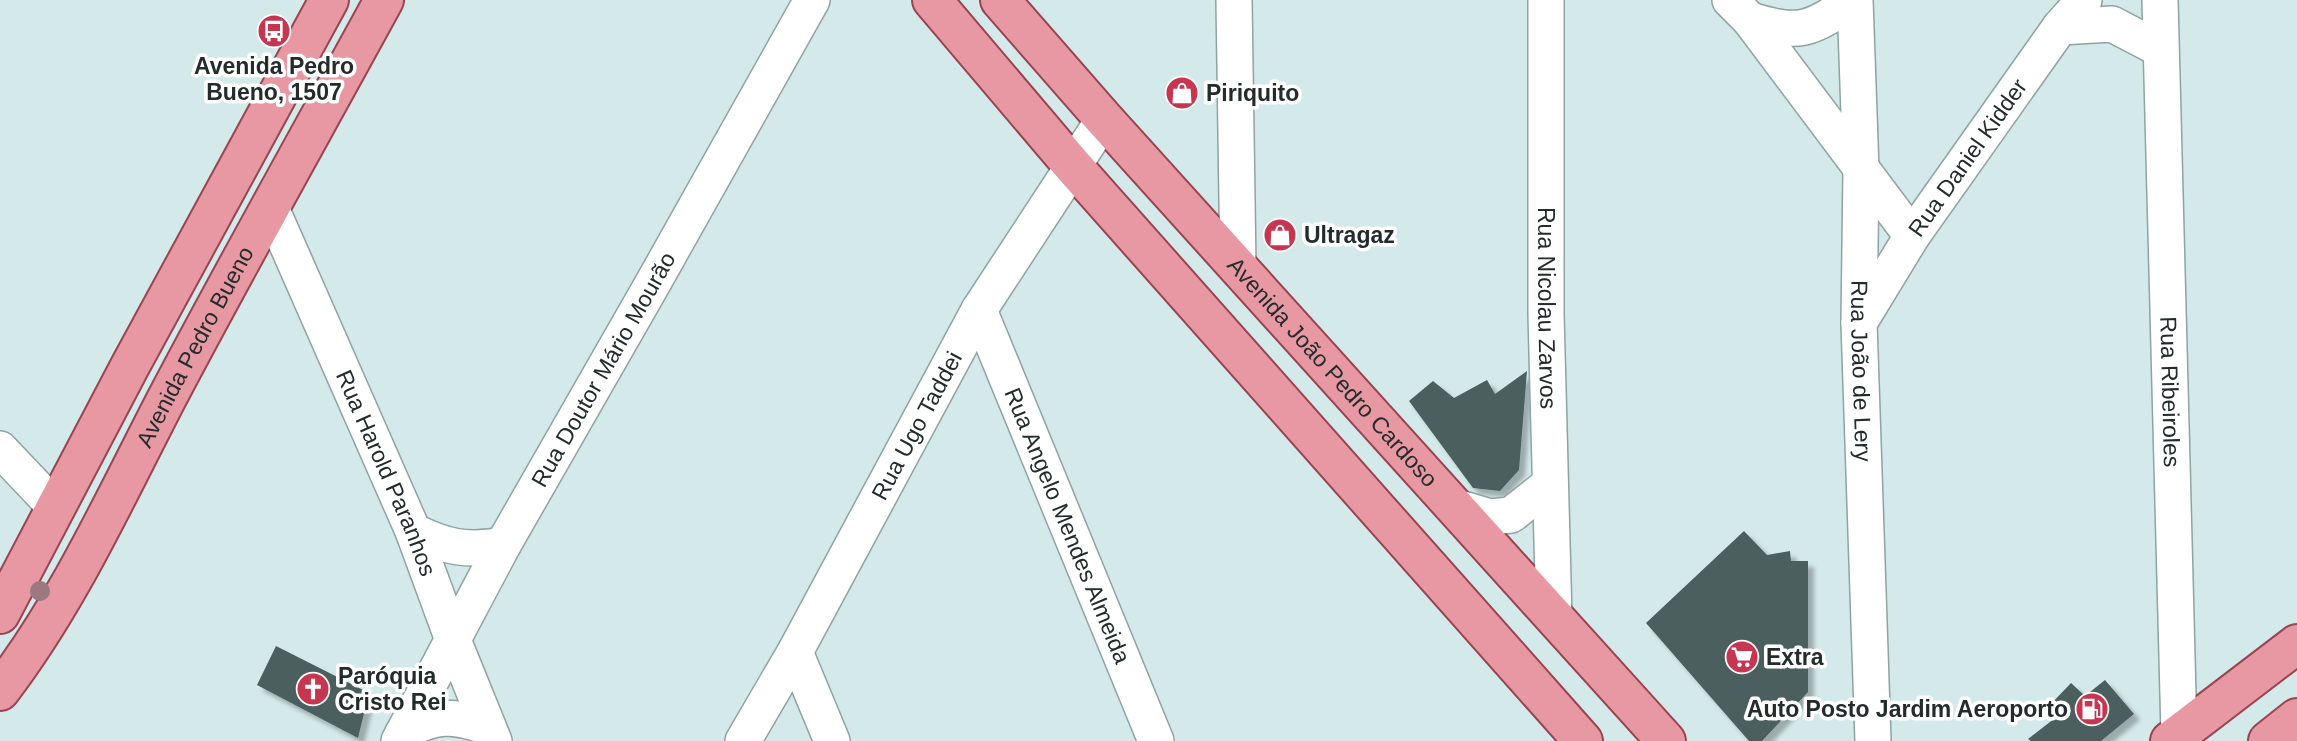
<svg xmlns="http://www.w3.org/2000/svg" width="2297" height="741" viewBox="0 0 2297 741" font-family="Helvetica,sans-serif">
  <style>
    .building { fill: #4b5e5e; filter: url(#shadow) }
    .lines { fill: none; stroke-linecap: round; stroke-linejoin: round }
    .minor-casing { stroke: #8ea3a2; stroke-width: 38 }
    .major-casing { stroke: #984551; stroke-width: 42 }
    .minor { stroke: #fff; stroke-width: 35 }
    .major { stroke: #e798a3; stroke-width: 38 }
    .tree { fill: #9c7880 }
    .labels { text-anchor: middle; stroke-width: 7; stroke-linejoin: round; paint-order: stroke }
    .poi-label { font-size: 23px; font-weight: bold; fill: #232b2b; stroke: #fff; text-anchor: start }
    .street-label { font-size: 23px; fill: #232b2b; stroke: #fff }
  </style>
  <defs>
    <filter id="shadow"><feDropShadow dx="6" dy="6" stdDeviation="2" flood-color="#0004"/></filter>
  </defs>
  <rect width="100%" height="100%" fill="#d4e9e9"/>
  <!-- building -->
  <path class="building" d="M1527,371L1519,470L1500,491L1473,488L1409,401L1433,381L1454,398L1487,380L1495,394Z
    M1744,531L1767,555L1790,551L1791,561H1808V692L1762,741H1749L1646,623Z
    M276,646L369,693L358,738L257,685Z
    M2105,680L2134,714L2101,741H2031L2028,739L2059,715L2050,705L2071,683L2085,696Z"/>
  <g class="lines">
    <defs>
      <g id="minor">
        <path d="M1234,0L1238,267"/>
        <path id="s1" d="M1546,0V314L1554,618"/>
        <path d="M1730,0L1750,20L1912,236"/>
        <path id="s2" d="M1855,0L1861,170L1859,323L1873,741"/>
        <path id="s3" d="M2160,0L2179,734"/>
        <path d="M1750,20C1801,36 1811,29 1854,0"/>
        <path d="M2060,27L2112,24L2160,49"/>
        <path id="s4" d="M271,208L413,531L453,640L494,741"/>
        <path id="s5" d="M979,310L1156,741"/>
        <path id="s6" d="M1859,323L1912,236L2060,27L2084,0"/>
        <path d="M0,449L56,508"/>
        <path d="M1453,506L1490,517L1511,515L1550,484"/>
        <path d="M413,531C445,547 467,552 503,545"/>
        <path d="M795,652L832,741"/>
        <path d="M403,733C435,714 453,715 488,727"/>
        <path id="s7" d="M399,741L503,545L653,283L812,0"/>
        <path id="s8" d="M743,741L795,652L979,310L1104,119"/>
      </g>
      <g id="major">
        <path d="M932,0L1072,165L1583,741"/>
        <path id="s9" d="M1000,0L1104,119L1666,741"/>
        <path d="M0,614L130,366L329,0"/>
        <path id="s10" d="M0,691C69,601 116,496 168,396C238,263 312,132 384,0"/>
        <path d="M2170,741L2297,644"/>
        <path d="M2268,741L2297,718"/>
      </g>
    </defs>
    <!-- minor casing -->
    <use href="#minor" class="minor-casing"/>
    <!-- major casing -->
    <use href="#major" class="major-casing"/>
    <!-- minor -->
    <use href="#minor" class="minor"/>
    <!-- major -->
    <use href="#major" class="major"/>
  </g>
  <!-- trees -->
  <circle class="tree" cx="40" cy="591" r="10"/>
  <!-- icons -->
  <defs>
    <symbol id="bus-disc" viewBox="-11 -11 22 22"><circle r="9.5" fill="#c63651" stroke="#fff"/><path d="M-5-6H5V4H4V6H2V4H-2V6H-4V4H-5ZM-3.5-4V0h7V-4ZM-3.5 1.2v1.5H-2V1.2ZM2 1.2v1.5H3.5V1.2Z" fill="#fff"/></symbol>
    <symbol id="shop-disc" viewBox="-11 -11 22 22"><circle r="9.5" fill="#c63651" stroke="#fff"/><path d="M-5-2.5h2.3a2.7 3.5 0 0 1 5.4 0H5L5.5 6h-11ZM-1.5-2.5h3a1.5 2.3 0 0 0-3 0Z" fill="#fff"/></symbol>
    <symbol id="supermarket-disc" viewBox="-11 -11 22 22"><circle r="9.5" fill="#c63651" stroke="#fff"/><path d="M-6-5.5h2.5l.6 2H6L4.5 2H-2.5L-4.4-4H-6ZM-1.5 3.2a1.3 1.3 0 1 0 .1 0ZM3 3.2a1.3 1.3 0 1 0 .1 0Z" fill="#fff"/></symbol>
    <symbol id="church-disc" viewBox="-11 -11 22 22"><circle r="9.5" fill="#c63651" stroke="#fff"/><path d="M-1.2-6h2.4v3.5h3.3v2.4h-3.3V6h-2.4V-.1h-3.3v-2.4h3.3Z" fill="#fff"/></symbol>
    <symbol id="fuel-disc" viewBox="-11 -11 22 22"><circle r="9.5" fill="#c63651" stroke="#fff"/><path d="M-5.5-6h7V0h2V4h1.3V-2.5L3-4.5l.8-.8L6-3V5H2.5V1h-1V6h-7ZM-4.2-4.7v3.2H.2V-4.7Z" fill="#fff"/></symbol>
  </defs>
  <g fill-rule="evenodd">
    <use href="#bus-disc" x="255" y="12" width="38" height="38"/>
    <use href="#shop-disc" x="1163" y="74" width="38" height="38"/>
    <use href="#shop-disc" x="1261" y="216" width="38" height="38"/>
    <use href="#supermarket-disc" x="1723" y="638" width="38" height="38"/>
    <use href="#church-disc" x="294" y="670" width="38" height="38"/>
    <use href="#fuel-disc" x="2073" y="690" width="38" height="38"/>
  </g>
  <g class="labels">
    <!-- poi labels -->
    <g class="poi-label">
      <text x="274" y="74" text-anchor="middle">Avenida Pedro<tspan x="274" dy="26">Bueno, 1507</tspan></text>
      <text x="1206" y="101">Piriquito</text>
      <text x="1304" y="243">Ultragaz</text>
      <text x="1766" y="665">Extra</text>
      <text x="338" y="684">Paróquia<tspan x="338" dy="26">Cristo Rei</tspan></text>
      <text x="2068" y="717" text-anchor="end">Auto Posto Jardim Aeroporto</text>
    </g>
    <!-- street labels -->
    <g class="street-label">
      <text dy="8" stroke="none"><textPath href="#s6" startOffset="198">Rua Daniel Kidder</textPath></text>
      <text dy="8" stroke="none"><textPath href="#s1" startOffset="308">Rua Nicolau Zarvos</textPath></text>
      <text dy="8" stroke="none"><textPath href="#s10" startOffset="396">Avenida Pedro Bueno</textPath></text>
      <text dy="8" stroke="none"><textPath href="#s7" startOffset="424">Rua Doutor Mário Mourão</textPath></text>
      <text dy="8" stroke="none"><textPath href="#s2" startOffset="371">Rua João de Lery</textPath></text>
      <text dy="8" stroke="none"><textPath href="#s9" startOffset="499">Avenida João Pedro Cardoso</textPath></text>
      <text dy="8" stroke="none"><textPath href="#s3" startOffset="392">Rua Ribeiroles</textPath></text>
      <text dy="8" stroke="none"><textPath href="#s8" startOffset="360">Rua Ugo Taddei</textPath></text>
      <text dy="8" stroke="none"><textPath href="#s4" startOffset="289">Rua Harold Paranhos</textPath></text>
      <text dy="8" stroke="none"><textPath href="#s5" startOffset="233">Rua Angelo Mendes Almeida</textPath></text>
    </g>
  </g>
</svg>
